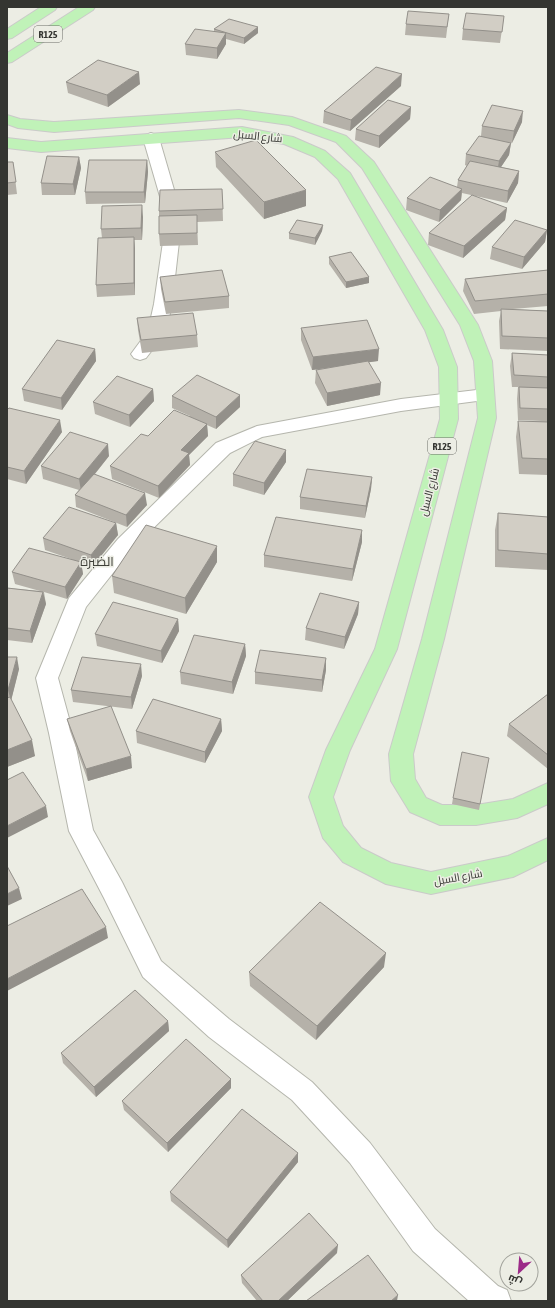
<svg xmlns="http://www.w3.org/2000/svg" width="555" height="1308" viewBox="0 0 555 1308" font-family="'Asap Condensed',Cairo,sans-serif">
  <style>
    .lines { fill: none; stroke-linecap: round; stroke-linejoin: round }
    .minor-casing { stroke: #b5b6ad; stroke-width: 2 }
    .major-casing { stroke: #cacac9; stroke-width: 2 }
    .minor { fill: #fff; fill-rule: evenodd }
    .major { fill: #c0f2b8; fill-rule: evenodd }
    .wall { fill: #b5b1a9 }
    .shaded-wall { fill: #93908a }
    .building { fill: #d2cec5; stroke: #93908a }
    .labels { text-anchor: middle; stroke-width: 3; stroke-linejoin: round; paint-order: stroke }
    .shield { fill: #ecede4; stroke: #6b6c67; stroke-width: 1 }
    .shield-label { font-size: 10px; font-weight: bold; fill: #343531 }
    .street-label { font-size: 11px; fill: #343531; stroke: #ecede4 }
    .quarter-label { font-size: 13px; fill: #3f4039; stroke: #ecede4 }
  </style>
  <rect width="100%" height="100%" fill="#ecede4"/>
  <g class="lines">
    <defs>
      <path id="minor" d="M151,133L156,135L159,138L177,200L179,242L172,304L166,332L146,358L140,360L134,358L131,354L148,331L154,304L163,242L161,200L143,138L146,135Z
        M485,389L492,391L494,395L492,399L401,411L262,437L230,453L132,549L86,607L58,678L73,733L93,830L122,882L161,961L229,1019L312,1082L370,1143L435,1229L498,1286L507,1290L511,1301H469L413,1251L350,1163L292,1100L209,1037L143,977L104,898L69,831L49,733L36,678L69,598L118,539L216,443L257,426L401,399Z"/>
      <path id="major" d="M41,7H57L55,10L12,38L7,39V29Z
        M79,7H95L93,10L12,62L7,63V53Z
        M239,110L292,117L346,136L374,162L478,325L492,361L496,418L444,639L413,754L415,779L426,798L442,805H476L513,799L548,783V804L517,818L476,825H440L410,812L391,781L389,754L422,639L478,418L474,361L460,325L362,168L336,142L289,125L239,118L54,132L18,128L7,124V115L20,119L54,122Z
        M242,127L293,137L325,151L350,173L443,330L457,367L458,419L397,649L350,750L333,797L343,826L361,848L391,863L431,872L508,856L548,838V860L513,877L431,894L386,884L343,862L323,838L309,797L326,750L375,649L440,419L439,367L425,330L338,179L315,157L284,144L242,137L41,152L7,148V138L41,142Z"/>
    </defs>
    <!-- minor casing -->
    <use href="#minor" class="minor-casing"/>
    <!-- major casing -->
    <use href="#major" class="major-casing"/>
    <!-- minor -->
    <use href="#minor" class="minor"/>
    <!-- major -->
    <use href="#major" class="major"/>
  </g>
  <!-- wall -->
  <path class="wall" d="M449,14L446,38L405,35L406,24Z
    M504,16L500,43L462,40L463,29Z
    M258,27V33L244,44L226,39V44L217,59L186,55L185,44L214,32V29Z
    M66,82L140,84L108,107L68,93Z
    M401,86L350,131L323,123L324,111Z
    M411,107L410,119L379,148L355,140L356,129Z
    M522,122L512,143L505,142L511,143L509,155L501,167L519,171L518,183L507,203L462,193L461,200L439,222L406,210L407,198L457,187L458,180L467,166L465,165L466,154L481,136L482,126Z
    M215,152L306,206L264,219L216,167Z
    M79,157L81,168L75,195H42L41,183Z
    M147,160L148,172L145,203L86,204L85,192Z
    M7,162H13L17,194L7,195Z
    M222,189L223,221L197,222L198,245L160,246L159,234V211Z
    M507,208L505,220L463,258L428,245L429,233Z
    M143,217L142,240H134L135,249V295L97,297L96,285L102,238L101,229Z
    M323,225L322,231L315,245L289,239V233Z
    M547,230L545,242L522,269L490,259L492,247Z
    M329,257L369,283L346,288L329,264Z
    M548,270V306L513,309L548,311V351L500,349L499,321L501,311L474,314L463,291L465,279Z
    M160,277L229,296V308L166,314L161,289Z
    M137,318L197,335L198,347L142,353L138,330Z
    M301,328L378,361L369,362L380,395L327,406L315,383L316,370L339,366L312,370L301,340Z
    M95,349L96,361L62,410L24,401L22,389Z
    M512,353L548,355V475L519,474L516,437L518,421H542L518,420L517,399L518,387H512L510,366Z
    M153,389L154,401L130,427L95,414L93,402Z
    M172,396L240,407L216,429L207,425L208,436L189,455L190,465L159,498L112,479L110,466L148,436L190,416L172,408Z
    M7,410L62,432L26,484L7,479Z
    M109,456L95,474L147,505L127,527L76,507L75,495L79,490L43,479L41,466Z
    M286,462L264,495L233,486V474Z
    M372,477L371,489L365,518L300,509V497Z
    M498,513L548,517V570L495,567V530Z
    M116,523L118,535L92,567L81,563L83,574L67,599L44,592L46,604L32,643L7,640V588L40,591L15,584L12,572L71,559L45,550L43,538Z
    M362,542L352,581L264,567V555Z
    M217,562L186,614L114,593L112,576Z
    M359,602L358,614L344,649L305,640L306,628Z
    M178,619L179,631L162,663L97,646L95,634Z
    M245,644L246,656L233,694L181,684L180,672Z
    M7,657L19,669L11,700L35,756L7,767Z
    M326,658V670L322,692L255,684V672Z
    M142,676L132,709L73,702L71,690Z
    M548,694V769L507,736L509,724Z
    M67,719L132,768L88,781L70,731Z
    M221,719L222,731L205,763L137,743L136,731Z
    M489,758L479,810L452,804L453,798Z
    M384,967L316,1040L250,986L249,972Z
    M168,1021L169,1031L96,1097L63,1063L61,1053Z
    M231,1079V1088L168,1152L124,1110L122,1101Z
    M298,1153V1162L228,1248L171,1201L170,1192Z
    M337,1253L287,1301H257L242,1283L241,1275Z"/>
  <!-- shaded-wall -->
  <path class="shaded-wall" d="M258,27V33L244,44V38Z
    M226,33V44L217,59V48Z
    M139,72L140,84L108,107L107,95Z
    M402,74L401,86L350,131L351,120Z
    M411,107L410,119L379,148V136Z
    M523,111L522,122L512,143L514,131Z
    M511,143L509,155L497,173L499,161Z
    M79,157L81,168L75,195L73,184Z
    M147,160L148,172L145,203L144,192Z
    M519,171L518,183L507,203L508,191Z
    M462,189L461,200L439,222L440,210Z
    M306,190V206L264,219V202Z
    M142,205L143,217L142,240L141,228Z
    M507,208L505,220L463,258L464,246Z
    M323,225L322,231L315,245V238Z
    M547,230L545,242L522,269L524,257Z
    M134,237L135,249V295L134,283Z
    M369,277V283L346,288V282Z
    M95,349L96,361L62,410L61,398Z
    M379,349L378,361L312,370L313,357Z
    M381,383L380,395L327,406V393Z
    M153,389L154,401L130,427L129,415Z
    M240,395V407L216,429V417Z
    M60,420L62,432L26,484L24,471Z
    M207,424L208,436L189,455L190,465L159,498L158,486L181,450Z
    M108,444L109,456L81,491L79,479Z
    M286,450V462L264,495V483Z
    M372,477L371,489L365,518L366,506Z
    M145,493L147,505L127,527L126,515Z
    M116,523L118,535L92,567L91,555Z
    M362,530V542L352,581L353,569Z
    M217,546V562L186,614L185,598Z
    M81,562L83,574L67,599L65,587Z
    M43,592L46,604L32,643L30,631Z
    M359,602L358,614L344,649L345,637Z
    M178,619L179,631L162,663L161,651Z
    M245,644L246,656L233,694L232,682Z
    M17,657L19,669L11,701L8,690Z
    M326,658V670L322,692V680Z
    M141,664L142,676L132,709L131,697Z
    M221,719L222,731L205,763V752Z
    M32,740L35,756L7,767V750Z
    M131,756L132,768L88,781L86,769Z
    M46,806L48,817L7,838V826Z
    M19,888L22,899L7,906V894Z
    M106,927L108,938L7,991V979Z
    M386,953L384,967L316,1040L317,1026Z
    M168,1021L169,1031L96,1097L94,1087Z
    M231,1079V1088L168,1152L167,1143Z
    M298,1153V1162L228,1248L227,1240Z
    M338,1245L337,1253L287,1301H278Z
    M398,1295L397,1301H391Z"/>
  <!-- building -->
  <path class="building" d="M408,11L449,14L447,27L406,24Z
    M466,13L504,16L502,32L463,29Z
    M229,19L258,27L244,38L214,29Z
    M195,29L226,33L217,48L185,44Z
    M98,60L139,72L107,95L66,82Z
    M376,67L402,74L351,120L324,111Z
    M388,100L411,107L379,136L356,129Z
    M492,105L523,111L514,131L482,126Z
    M479,136L511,143L499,161L466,154Z
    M256,140L306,190L264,202L215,152Z
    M47,156L79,157L73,184L41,183Z
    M89,160H147L144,192H85Z
    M470,161L519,171L508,191L458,180Z
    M7,162H13L16,182L7,183Z
    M430,177L462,189L440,210L407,198Z
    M222,189L223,209L159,211L160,190Z
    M472,195L507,208L464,246L429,233Z
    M142,205L141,228L101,229L102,206Z
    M197,215V233L159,234V216Z
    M297,220L323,225L315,238L289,233Z
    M515,220L547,230L524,257L492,247Z
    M134,237V283L96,285L98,238Z
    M351,252L369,277L346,282L329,257Z
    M222,270L229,296L165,302L160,277Z
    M548,270V294L475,301L465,279Z
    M501,309L548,311V338L502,336Z
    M193,313L197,335L141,340L137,318Z
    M367,320L379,349L313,357L301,328Z
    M57,340L95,349L61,398L22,389Z
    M512,353L548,355V377L514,375Z
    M368,361L381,383L327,393L316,370Z
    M197,375L240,395L216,417L172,396Z
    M117,376L153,389L129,415L93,402Z
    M519,387L548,388V409L520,408Z
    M9,408L60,420L24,471L7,467V410Z
    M174,410L207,424L181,450L189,453L158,486L110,466L141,434L148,436Z
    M518,421L548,422V459L522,458Z
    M70,432L108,444L79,479L41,466Z
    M255,441L286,450L264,483L233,474Z
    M307,469L372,477L366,506L300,497Z
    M94,474L145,493L126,515L75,495Z
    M69,507L116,523L91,555L43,538Z
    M498,513L548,517V554L498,550Z
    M276,517L362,530L353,569L264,555Z
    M146,525L217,546L185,598L112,576Z
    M29,548L81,562L65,587L12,572Z
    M7,588L43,592L30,631L7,628Z
    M320,593L359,602L345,637L306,628Z
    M113,602L178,619L161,651L95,634Z
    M194,635L245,644L232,682L180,672Z
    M260,650L326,658L322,680L255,672Z
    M7,657H17L8,690H7Z
    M82,657L141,664L131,697L71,690Z
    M548,694V755L509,724Z
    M10,697L32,740L7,750V698Z
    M153,699L221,719L205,752L136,731Z
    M111,706L131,756L86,769L67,719Z
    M462,752L489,758L480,804L453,798Z
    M23,772L46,806L7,826V780Z
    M7,866L19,888L7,894Z
    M82,889L106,927L7,979V926Z
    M320,902L386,953L317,1026L249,972Z
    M135,990L168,1021L94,1087L61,1053Z
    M186,1039L231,1079L167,1143L122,1101Z
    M242,1109L298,1153L227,1240L170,1192Z
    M309,1213L338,1245L278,1301H263L241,1275Z
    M368,1255L398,1295L391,1301H306Z"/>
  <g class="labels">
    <!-- shield labels -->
    <g class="shield">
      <rect x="34" y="26" width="28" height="16" rx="3"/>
      <rect x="428" y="438" width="28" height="16" rx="3"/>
    </g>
    <g class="shield-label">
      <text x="48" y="38">R125</text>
      <text x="442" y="450">R125</text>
    </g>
    <!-- street labels -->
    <g class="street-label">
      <text transform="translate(258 136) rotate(6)" y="4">شارع السبل</text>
      <text transform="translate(429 492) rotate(-75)" y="4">شارع السبل</text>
      <text transform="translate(458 877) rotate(-10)" y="4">شارع السبل</text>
    </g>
    <!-- quarter labels -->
    <g class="quarter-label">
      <text x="97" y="566">الضبرة</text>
    </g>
  </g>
  <!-- border -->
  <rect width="555" height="1308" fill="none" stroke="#343531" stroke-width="16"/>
  <!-- north arrow -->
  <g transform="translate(519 1272) rotate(206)"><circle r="19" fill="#ecede4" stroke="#a2a39c"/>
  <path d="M0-3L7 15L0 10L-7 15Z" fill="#9c2b88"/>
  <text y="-6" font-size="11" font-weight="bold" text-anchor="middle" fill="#343531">ش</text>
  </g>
</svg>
